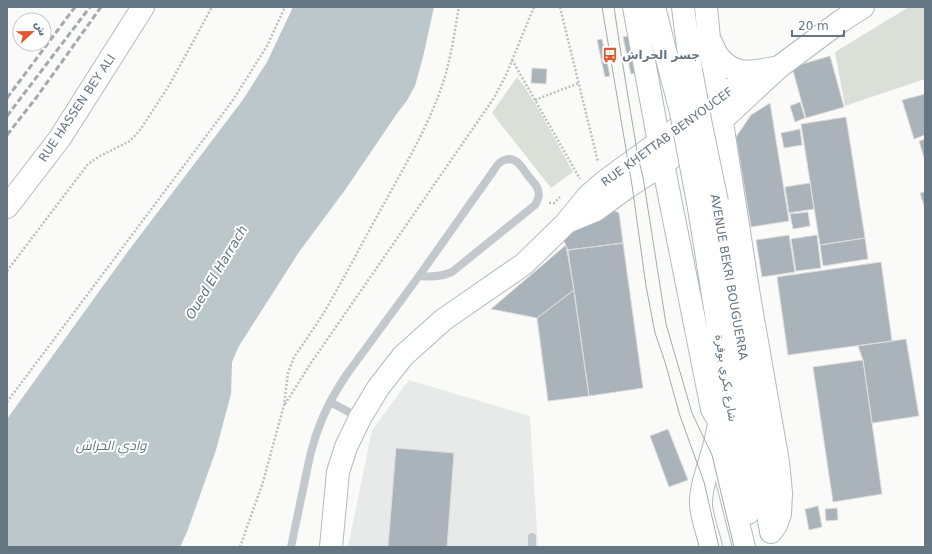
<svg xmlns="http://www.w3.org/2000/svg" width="932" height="554" viewBox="0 0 932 554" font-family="'DejaVu Sans',Cairo,sans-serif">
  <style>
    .built { fill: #e8e9e9 }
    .green { fill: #dadfd7 }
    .water { fill: #bbc7cb }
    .building { fill: #aab3b9; stroke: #dcdcda }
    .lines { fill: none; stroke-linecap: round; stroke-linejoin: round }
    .secondary-casing { stroke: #b3babf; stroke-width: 24 }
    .primary-casing { stroke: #b5babe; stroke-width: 24 }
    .highway-casing { stroke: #b4b9bd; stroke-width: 24 }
    .path { stroke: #bbbfc2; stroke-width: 2.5; stroke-dasharray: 2 2; stroke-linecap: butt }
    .lane { stroke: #c3c8cc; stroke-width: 8 }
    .secondary { stroke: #fff; stroke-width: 22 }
    .primary { stroke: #fff; stroke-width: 22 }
    .highway { stroke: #fff; stroke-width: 22 }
    .tram { stroke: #a2aab0; stroke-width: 1 }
    .rail { stroke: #a2aab0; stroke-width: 3; stroke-dasharray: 6 3; stroke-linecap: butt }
    .highway-bridge-casing { stroke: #b4b9bd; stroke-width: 24; stroke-linecap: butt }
    .highway-bridge { stroke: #fff; stroke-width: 22 }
    .labels { text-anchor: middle; stroke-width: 4; stroke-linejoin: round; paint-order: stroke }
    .poi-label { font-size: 12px; font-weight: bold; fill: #657683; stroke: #fff; text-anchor: start }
    .street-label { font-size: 12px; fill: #657683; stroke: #fff }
    .water-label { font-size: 13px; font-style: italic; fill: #60757c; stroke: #fff }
  </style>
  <rect width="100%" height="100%" fill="#fafaf8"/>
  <!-- built -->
  <path class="built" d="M409,380L530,416L538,547H348L372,430Z"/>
  <!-- green -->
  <path class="green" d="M909,7H925V79L845,106L835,52Z
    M517,77L524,86L540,112L573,172L551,188L492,113Z"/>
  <!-- water -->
  <path class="water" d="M293,7H434L423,57L415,86L406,102L398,112L345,190L299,252L239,346L232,362L231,394L216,450L187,532L180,547H7V419L129,250L242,101L267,62Z"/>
  <!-- building -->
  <path class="building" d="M628,36L635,73L631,74L623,37Z
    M602,39L610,76L605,77L597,40Z
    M830,56L844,107L806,118L792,67Z
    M532,68L547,69L546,84L531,83Z
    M925,94V135L914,139L902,100Z
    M800,102L805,118L795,122L790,106Z
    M770,103L789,221L751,227L736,137L751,115Z
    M846,117L865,238L820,245L801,124Z
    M800,129L802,145L784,148L781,133Z
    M925,139V161L919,141Z
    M810,183L814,209L789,213L785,187Z
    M925,192V209L920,193Z
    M608,208L619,213L623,243L568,250L563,239Z
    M808,212L810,226L793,229L790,214Z
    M789,235L795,272L762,277L756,240Z
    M817,235L821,268L796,271L791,239Z
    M865,238L868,259L823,266L820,245Z
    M623,243L643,388L589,396L568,250Z
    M566,245L574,290L537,318L491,309Z
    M881,262L892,341L788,355L777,277Z
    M574,290L589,396L548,401L537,318Z
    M906,339L919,416L872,423L863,360L858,346Z
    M863,360L882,494L833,502L813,367Z
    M668,429L688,480L669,487L650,436Z
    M396,448L454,453L447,547H388Z
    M818,506L822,527L809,530L805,509Z
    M837,508L838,520L826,521L825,509Z"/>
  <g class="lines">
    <defs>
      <path id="secondary" d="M569,221L596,210L626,188L663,164L722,120L779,67L841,21L863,7
        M331,547L338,472L346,447L360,418L378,388L403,356L443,320L524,264L566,223L588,196L604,182L670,134L718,98L743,82L759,73L769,70
        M711,547C708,533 702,519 701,505C700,490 707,472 711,457C715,446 717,435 719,424"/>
      <path id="primary" d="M7,207L60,138L143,7"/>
      <path id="highway" d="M634,7L663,164L712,409L720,423L726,476L744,547
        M654,7L671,74
        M683,7L691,70
        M706,7L709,39L749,296L778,462L781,493L780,514L776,525L771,532
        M711,42C713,47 715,52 718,56C735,79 756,71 779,67
        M717,202L770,526
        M699,208L748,513"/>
    </defs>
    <!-- secondary casing -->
    <use href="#secondary" class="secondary-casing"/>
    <!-- primary casing -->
    <use href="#primary" class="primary-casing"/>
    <!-- highway casing -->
    <use href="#highway" class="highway-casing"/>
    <!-- path -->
    <path class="path" d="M560,7L598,162
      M512,60L535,100L580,179
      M535,100L579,83
      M549,203H554L560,197
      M7,271L88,164L100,156L130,141L140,130L170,84L212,7
      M7,402L233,100L267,46L285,7
      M285,404L311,363L494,98L506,75L534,7
      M240,547L263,482L284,405L288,373L294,357C304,343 314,328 323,314C345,277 364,239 385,202C408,160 433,118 446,73C452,51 455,29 459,7"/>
    <!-- lane -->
    <path class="lane" d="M330,402L360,418
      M291,547L310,456L315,438L322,419L330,402L338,388L347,374L419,276L494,170C498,162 508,155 517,162C522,166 525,172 529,177C532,181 537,185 538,190C540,195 538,200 535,205L452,272C441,277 431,277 419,276
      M532,547V537"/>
    <!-- secondary -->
    <use href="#secondary" class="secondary"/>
    <!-- primary -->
    <use href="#primary" class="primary"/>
    <!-- highway -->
    <use href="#highway" class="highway"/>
    <!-- tram -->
    <path class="tram" d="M602,7L632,185L646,286L655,333L665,362L680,416L704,482L719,547
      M614,7L621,54L638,157L643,177L666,324L692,413L712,455L734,547"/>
    <!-- rail -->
    <path class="rail" d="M7,98L75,7
      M7,116L90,7
      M7,135L36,98L101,7"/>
    <defs>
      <path id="highway-bridge" d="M691,70L701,125L717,202
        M671,74L681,112L699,208"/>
    </defs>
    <!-- highway-bridge casing -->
    <use href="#highway-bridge" class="highway-bridge-casing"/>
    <!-- highway-bridge -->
    <use href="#highway-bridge" class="highway-bridge"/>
  </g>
  <!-- icons -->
  <defs>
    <symbol id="bus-bare" viewBox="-9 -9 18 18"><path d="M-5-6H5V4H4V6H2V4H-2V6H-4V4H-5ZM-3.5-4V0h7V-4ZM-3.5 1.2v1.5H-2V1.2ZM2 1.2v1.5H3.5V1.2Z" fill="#e4572e" stroke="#fff" stroke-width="2.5" paint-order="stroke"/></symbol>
  </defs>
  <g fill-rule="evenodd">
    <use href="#bus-bare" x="599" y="44" width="22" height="22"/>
  </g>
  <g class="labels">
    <!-- poi labels -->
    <g class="poi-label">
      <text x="622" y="59">جسر الحراش</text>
    </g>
    <!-- street labels -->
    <g class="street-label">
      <text transform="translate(77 108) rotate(-56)" y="4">RUE HASSEN BEY ALI</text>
      <text transform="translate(667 137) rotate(-36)" y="4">RUE KHETTAB BENYOUCEF</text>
      <text transform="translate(729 277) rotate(80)" y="4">AVENUE BEKRI BOUGUERRA</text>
      <text transform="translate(726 378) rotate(81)" y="4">شارع بكري بوقرة</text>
    </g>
    <!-- water labels -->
    <g class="water-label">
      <text transform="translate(216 272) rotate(-59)" y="5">Oued El Harrach</text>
      <text x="111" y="450">وادي الحراش</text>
    </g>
  </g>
  <!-- border -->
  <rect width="932" height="554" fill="none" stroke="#657683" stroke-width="16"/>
  <!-- north arrow -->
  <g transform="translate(32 32) rotate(68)"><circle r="19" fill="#ffffff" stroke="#c1c8cd"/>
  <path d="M0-3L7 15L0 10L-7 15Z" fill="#e4572e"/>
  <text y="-6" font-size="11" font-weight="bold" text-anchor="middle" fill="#657683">ش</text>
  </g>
  <!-- scale -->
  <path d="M792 30v6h52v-6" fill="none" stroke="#657683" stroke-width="2"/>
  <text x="798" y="30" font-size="12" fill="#657683" stroke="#ffffff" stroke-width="3" paint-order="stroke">20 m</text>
</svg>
